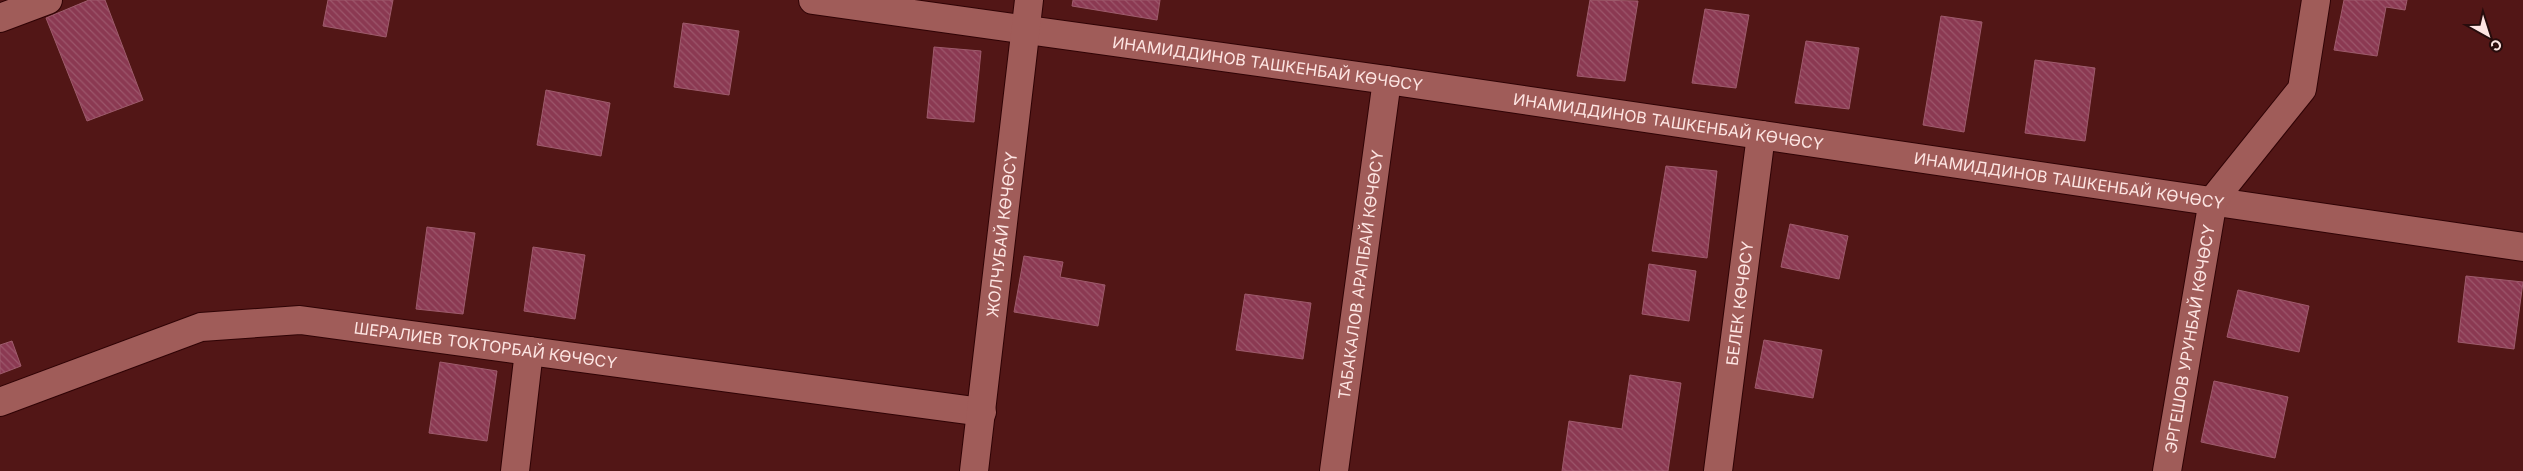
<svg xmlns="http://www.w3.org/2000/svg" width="2523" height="471" viewBox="0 0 2523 471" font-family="Inter,sans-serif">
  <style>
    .building { fill: url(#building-back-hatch); stroke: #9e5b6c }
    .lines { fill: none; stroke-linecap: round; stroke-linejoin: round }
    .minor-casing { stroke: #2f0305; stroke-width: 30 }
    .minor { stroke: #a05c59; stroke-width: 28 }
    .labels { text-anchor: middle; stroke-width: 4; stroke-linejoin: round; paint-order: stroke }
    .street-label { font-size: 16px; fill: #fde5e3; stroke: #270c0c }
  </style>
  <defs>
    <pattern id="building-back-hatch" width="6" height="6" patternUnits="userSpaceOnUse" patternTransform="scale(1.25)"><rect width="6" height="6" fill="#8b3952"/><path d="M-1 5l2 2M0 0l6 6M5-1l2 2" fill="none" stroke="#9c566b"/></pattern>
  </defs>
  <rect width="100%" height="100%" fill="#521616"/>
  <!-- building -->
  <path class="building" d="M89,0H105L143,100L87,121L46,18Z
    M328,0H393L386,37L323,26Z
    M1073,0H1160L1157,20L1072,6Z
    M1590,0L1638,1L1625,81L1577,76Z
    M2344,0H2407L2405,10L2386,7L2377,56L2334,50Z
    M1705,9L1749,15L1736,88L1692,83Z
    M1941,16L1982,22L1964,132L1923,125Z
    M683,23L739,31L729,95L674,87Z
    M1806,41L1859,48L1849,109L1795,103Z
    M934,47L981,51L974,122L927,118Z
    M2035,60L2095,68L2085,141L2025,133Z
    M546,90L610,103L601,156L537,145Z
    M1666,166L1717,171L1707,258L1652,251Z
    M1790,224L1848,236L1839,279L1781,267Z
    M427,227L475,233L463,314L416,309Z
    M533,247L585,255L575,319L524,311Z
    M1024,256L1063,262L1060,277L1105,285L1098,326L1014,312Z
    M1649,264L1696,271L1689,321L1642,314Z
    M2466,276L2523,282L2514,349L2458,342Z
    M2238,290L2309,306L2299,352L2227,337Z
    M1245,294L1311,303L1303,359L1236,350Z
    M1764,340L1822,350L1813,398L1755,388Z
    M12,341L21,366L0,374V345Z
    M440,362L497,371L487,441L429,433Z
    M1630,375L1681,383L1668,471H1562L1569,421L1622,429Z
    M2214,381L2288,397L2275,458L2201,442Z"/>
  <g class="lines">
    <defs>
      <g id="minor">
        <path id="s1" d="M813,0L1387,80L2523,247"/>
        <path d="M0,18L48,0"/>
        <path id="s2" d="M0,402L201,327L300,320L982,412"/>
        <path d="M515,471L529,351"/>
        <path id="s3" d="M974,471L1029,0"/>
        <path id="s4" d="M1334,471L1387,80"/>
        <path id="s5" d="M1718,471L1761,135"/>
        <path id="s6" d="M2167,471L2213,200L2302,89L2316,0"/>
      </g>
    </defs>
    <!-- minor casing -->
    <use href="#minor" class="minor-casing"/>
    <!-- minor -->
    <use href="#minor" class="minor"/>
  </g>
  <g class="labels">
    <!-- street labels -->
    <g class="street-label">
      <text dy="6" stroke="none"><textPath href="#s1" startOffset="459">ИНАМИДДИНОВ ТАШКЕНБАЙ КӨЧӨСҮ</textPath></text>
      <text dy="6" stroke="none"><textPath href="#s1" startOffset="864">ИНАМИДДИНОВ ТАШКЕНБАЙ КӨЧӨСҮ</textPath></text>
      <text dy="6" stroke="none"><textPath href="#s1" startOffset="1269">ИНАМИДДИНОВ ТАШКЕНБАЙ КӨЧӨСҮ</textPath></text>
      <text dy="6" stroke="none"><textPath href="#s3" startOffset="238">ЖОЛЧУБАЙ КӨЧӨСҮ</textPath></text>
      <text dy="6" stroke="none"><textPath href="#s4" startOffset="198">ТАБАКАЛОВ АРАПБАЙ КӨЧӨСҮ</textPath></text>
      <text dy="6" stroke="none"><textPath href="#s5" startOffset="169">БЕЛЕК КӨЧӨСҮ</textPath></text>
      <text dy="6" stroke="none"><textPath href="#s6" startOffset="134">ЭРГЕШОВ УРУНБАЙ КӨЧӨСҮ</textPath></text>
      <text dy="6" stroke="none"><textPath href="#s2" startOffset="501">ШЕРАЛИЕВ ТОКТОРБАЙ КӨЧӨСҮ</textPath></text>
    </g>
  </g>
  <!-- north arrow -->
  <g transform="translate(2488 35) rotate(141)" stroke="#270c0c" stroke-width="4" paint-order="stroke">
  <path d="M0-4L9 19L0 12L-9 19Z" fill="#fde5e3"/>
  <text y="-8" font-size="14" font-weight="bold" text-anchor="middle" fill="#fde5e3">С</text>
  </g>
</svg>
